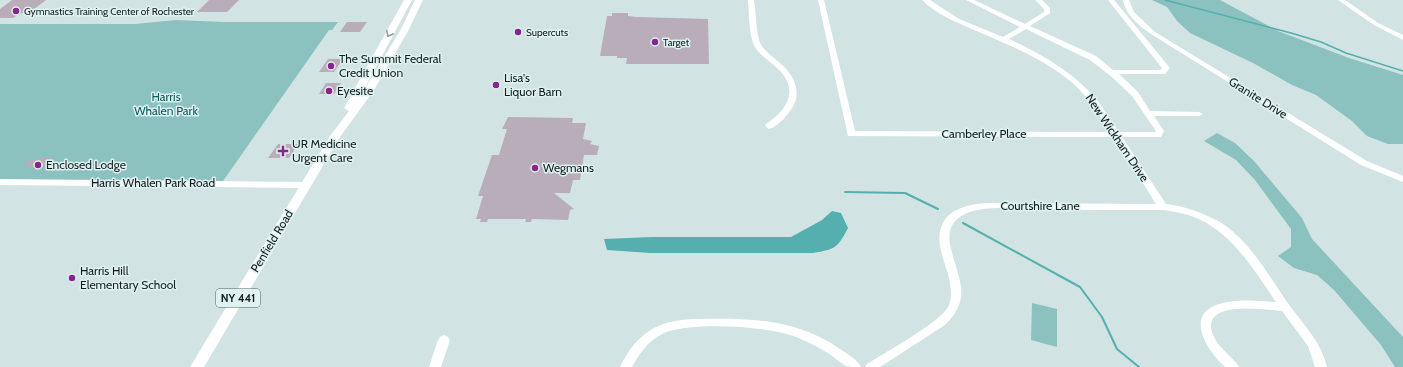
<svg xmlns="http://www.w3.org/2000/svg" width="1403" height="367" viewBox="0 0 1403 367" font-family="Cabin,sans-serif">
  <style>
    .green { fill: #8bc1bf }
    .water { fill: #54afae }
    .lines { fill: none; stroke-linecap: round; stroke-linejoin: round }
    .stream-far1 { stroke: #54afae; stroke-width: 1.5 }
    .stream { stroke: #54afae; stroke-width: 2 }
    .building { fill: #b8adb8 }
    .minor { fill: #fff; fill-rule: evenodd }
    .major { fill: #fff; fill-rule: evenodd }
    .oneway { stroke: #979a9a }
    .poi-dot { fill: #89248b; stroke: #def2f1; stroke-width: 1.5 }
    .labels { text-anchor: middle; stroke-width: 3; stroke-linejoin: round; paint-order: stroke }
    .far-poi-label { font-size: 10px; fill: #171e1e; stroke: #def2f1; text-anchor: start }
    .shield { fill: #def2f1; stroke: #535e5d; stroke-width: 1 }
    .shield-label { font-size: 11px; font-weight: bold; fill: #171e1e }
    .poi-label { font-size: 12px; fill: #171e1e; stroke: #def2f1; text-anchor: start }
    .park-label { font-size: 12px; fill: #0b5c5b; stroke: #def2f1 }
    .street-label { font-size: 12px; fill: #171e1e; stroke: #def2f1 }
  </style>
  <rect width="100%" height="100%" fill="#d1e4e3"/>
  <!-- green -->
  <path class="green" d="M1152,0H1220L1278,31L1349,58L1403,75V144H1388L1367,136L1352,121L1316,95L1292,85L1255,64L1190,33L1177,21L1167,7Z
    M176,20L223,22H338L332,30H329L223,181L0,180V24H135Z
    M1217,133L1235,143L1254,161L1302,218L1312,239L1403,337V367H1395L1381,345L1334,290L1317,275L1294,268L1278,256L1291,247V229L1255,180L1236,160L1204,141Z
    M1032,303L1057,309V347L1031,340Z"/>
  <!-- water -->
  <path class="water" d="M832,211L841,213L848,228C837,249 835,249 813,253H650L607,250L604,239L652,237H791L822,220Z"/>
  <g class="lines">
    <!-- stream-far1 -->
    <path class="stream-far1" d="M1165,0L1291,33L1321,42L1346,53L1403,71"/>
    <!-- stream -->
    <path class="stream" d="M845,192L905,193L938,209
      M963,223L1080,287L1102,317L1117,349L1139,367"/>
  </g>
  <!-- building -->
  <path class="building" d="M12,0H46L29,13H21L13,18H0V9Z
    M209,0H239L227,12H197Z
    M612,13H628V16L637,17L708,19L709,64H626L627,58H617V56H600L607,16H612Z
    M347,22H367L360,32H340Z
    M328,59H343L334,72H319Z
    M326,83H341L334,94H319Z
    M508,117L573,118L572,123H586L583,139L592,141L590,144L599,146L597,155H584L580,180H573L570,193H554L574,209L570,210L568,220L532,219L531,222H525L526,219H488L487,222H480L481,219H476L483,196H478L492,155H499L507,129H502Z
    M278,144H298L289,158H268Z
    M42,158H53L51,160H55L49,166H45L42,169H31L34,166H24L30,160H40Z"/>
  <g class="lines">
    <!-- minor -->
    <path class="minor" d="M748,0H754C756,12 756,32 760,43C764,51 773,57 780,63C794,75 804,94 790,111C785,118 778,126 769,129L765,126L766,124C787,110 800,90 778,69C770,61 757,54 753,43C749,32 749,12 748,0Z
      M818,0H824L855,131L1110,132C1105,124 1100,115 1094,107C1068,70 1025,52 986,35C967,27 936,15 922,0H930L959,19L1003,37L1020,27L966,0H974L1025,24L1044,12V9L1035,0H1042L1050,8V13L1030,26L1096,56L1113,70H1160L1162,68L1108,0H1114L1170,68L1165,74H1119L1138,92L1150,111L1199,112L1203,114L1199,116H1154L1164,131L1161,137H1122L1166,204C1187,207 1205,213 1223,224C1251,243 1269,276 1287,302C1302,323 1321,341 1327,367H1315L1308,346L1282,311C1262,309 1194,299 1215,339C1221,350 1234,358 1239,367H1225C1205,349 1183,312 1223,303C1240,299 1258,301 1276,302C1252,267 1228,225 1184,214C1178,212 1170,211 1163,210C1120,210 1078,210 1035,209C1015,209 984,205 965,214C950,221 947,233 951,249C959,281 972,298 945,325L880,367H865L867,364C884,353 943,321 949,305C959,277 928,247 944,221C953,207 972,204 988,203L1156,204L1114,137L848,136ZM1026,29L1090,60L1112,77L1132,96L1156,131L1155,132H1119C1112,123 1106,113 1100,104C1077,74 1042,54 1009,39Z
      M1123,0H1129L1134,12L1155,32L1367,161L1403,176V182L1361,165L1151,34C1140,27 1125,14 1123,0Z
      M1338,0H1345L1378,23L1403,35V40L1374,25Z
      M0,179L306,182L311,185L306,188L0,185Z
      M695,319C748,318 795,318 840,349C847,354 857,359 861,367C856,367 850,367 846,366C841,363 836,359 831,355C820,348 809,342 796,337C769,326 688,321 662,334C648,341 639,354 632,367H620C637,333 657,320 695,319Z
      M444,335L448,337L450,340L441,367H429L438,340L440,337Z"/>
    <!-- major -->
    <path class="major" d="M404,0H412L362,93L400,31L415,0H423L408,31L374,90L340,137L204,367H190L330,136L349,111L344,108Z"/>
  </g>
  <!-- one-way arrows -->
  <defs><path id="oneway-chevron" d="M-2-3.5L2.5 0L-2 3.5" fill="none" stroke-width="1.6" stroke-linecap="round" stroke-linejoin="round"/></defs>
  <use class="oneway" href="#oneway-chevron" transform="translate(389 34) rotate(119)"/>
  <!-- markers -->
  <g class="poi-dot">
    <circle cx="16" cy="11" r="4"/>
    <circle cx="518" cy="32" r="4"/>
    <circle cx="655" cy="42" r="4"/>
    <circle cx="331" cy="66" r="4"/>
    <circle cx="496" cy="85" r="4"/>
    <circle cx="329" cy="91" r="4"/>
    <path d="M281 145h4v4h4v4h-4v4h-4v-4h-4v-4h4z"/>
    <circle cx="38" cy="165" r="4"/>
    <circle cx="535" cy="168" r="4"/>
    <circle cx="72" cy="278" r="4"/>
  </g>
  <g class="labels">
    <!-- far-poi labels -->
    <g class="far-poi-label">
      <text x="24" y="15">Gymnastics Training Center of Rochester</text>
      <text x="526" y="36">Supercuts</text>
      <text x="663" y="46">Target</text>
    </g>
    <!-- shield labels -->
    <rect class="shield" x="216" y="289" width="44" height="18" rx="3"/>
    <g class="shield-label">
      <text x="238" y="302">NY 441</text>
    </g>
    <!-- poi labels -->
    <g class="poi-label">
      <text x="339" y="63">The Summit Federal<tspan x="339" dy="14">Credit Union</tspan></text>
      <text x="504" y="82">Lisa's<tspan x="504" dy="14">Liquor Barn</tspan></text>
      <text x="337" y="95">Eyesite</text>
      <text x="292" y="148">UR Medicine<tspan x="292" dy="14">Urgent Care</tspan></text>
      <text x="46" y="169">Enclosed Lodge</text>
      <text x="543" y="172">Wegmans</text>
      <text x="80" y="275">Harris Hill<tspan x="80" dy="14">Elementary School</tspan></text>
    </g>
    <!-- park labels -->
    <g class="park-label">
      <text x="166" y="101">Harris<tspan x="166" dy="14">Whalen Park</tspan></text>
    </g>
    <!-- street labels -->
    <g class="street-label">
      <text transform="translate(1258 98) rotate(32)" y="4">Granite Drive</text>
      <text x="984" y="138">Camberley Place</text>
      <text transform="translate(1117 138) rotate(56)" y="4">New Wickham Drive</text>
      <text x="153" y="187">Harris Whalen Park Road</text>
      <text x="1040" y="210">Courtshire Lane</text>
      <text transform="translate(272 241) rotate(-59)" y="4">Penfield Road</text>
    </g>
  </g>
</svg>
